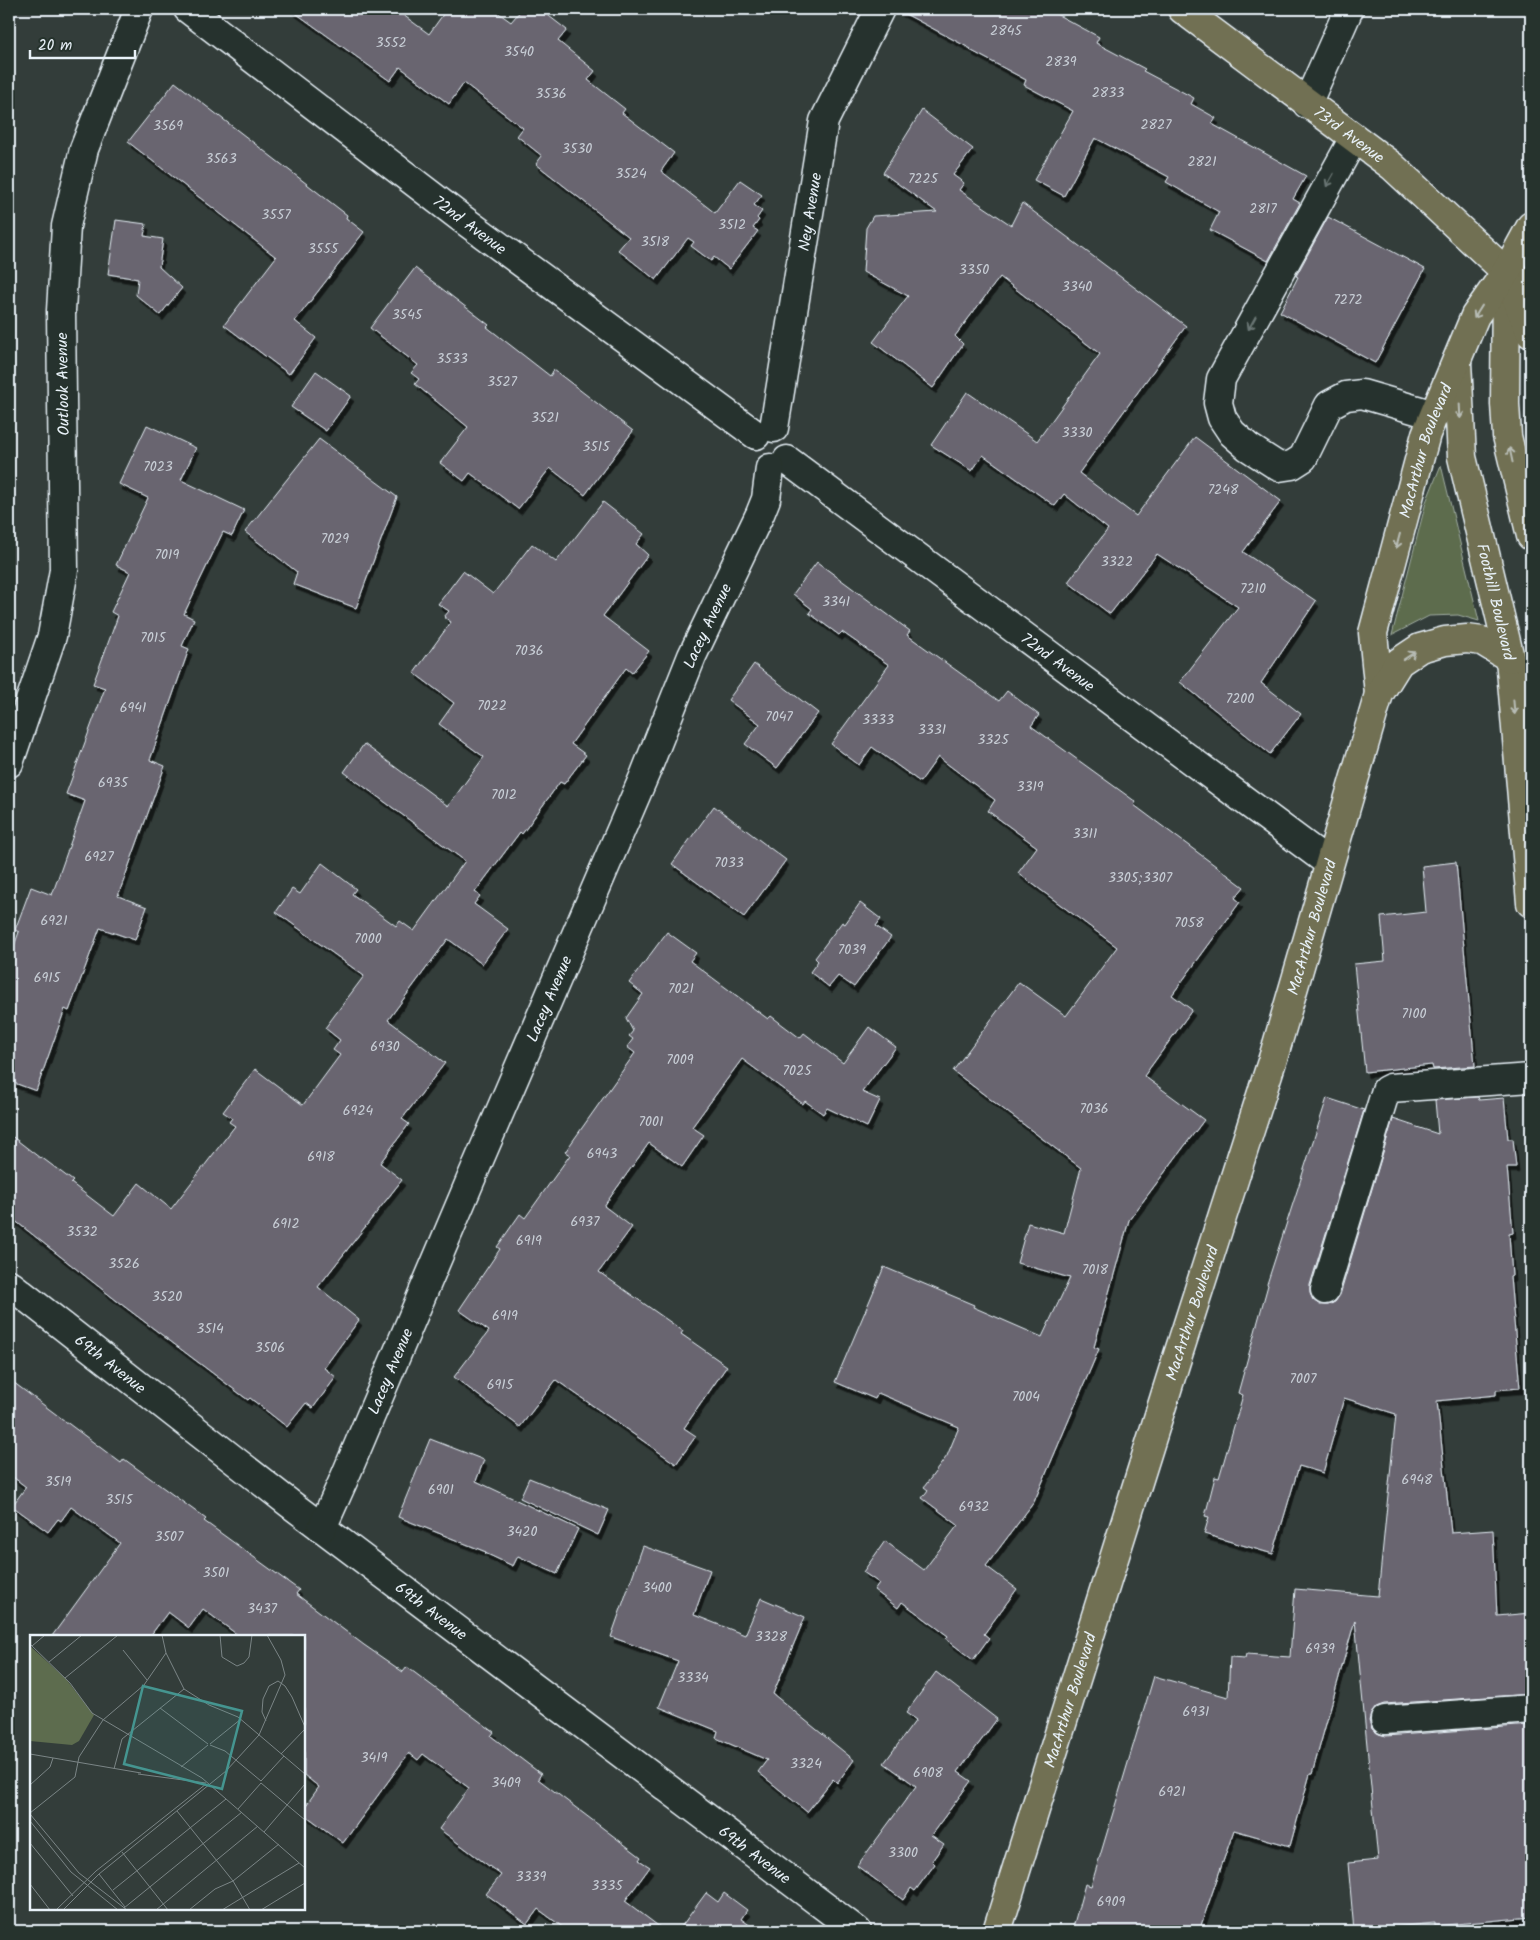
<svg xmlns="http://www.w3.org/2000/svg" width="1540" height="1940" viewBox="0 0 1540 1940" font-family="Kalam,sans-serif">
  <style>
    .green { fill: #5d6c4e; stroke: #a2aea3 }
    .building { fill: #696570; stroke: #e8f1f8; filter: url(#shadow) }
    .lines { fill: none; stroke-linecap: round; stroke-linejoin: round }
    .minor-casing { stroke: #e8f1f8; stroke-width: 31 }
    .major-casing { stroke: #e8f1f8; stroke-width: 31 }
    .minor { stroke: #26332d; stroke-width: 28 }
    .major { stroke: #716f52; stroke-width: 28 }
    .oneway { stroke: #6a7674 }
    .oneway2 { stroke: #b8bdb6 }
    .labels { text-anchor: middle; stroke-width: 4; stroke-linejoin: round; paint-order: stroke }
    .number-label { font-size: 14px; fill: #c8ced6 }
    .street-label { font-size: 16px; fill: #e8f1f8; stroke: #26332d }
    .inset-road { fill: none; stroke: #7b8586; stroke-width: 1 }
    .view { fill: #459590; fill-opacity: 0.15; stroke: #459590; stroke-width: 2.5 }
    .inset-edge { fill: none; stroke: #e8f1f8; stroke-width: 2.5 }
  </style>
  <defs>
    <filter id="shadow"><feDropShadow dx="3" dy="5.5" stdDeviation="0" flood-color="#0009"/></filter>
  </defs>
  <rect width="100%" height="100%" fill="#333d3a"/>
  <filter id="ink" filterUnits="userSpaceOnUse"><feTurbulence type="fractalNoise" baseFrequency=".02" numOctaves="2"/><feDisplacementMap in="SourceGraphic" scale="10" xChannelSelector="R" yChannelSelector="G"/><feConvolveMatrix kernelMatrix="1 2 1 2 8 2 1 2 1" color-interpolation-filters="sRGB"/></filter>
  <g filter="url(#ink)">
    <!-- green -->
    <path class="green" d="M1441,465L1479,621L1458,615L1429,616L1392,635L1426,502Z"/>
    <!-- building -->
    <path class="building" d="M290,9H395L429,34L447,9H493L511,22L522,9H540L567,30L558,41L595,71L588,80L625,109L622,113L674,153L661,171L715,213L740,180L762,195L754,205L762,211L757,218L759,220L753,228L758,231L729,269L714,257L711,261L691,246L694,242L688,238L656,280L618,250L629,237L536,164L542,156L517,136L523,128L464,83L449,104L400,67L390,81Z
      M896,9H1047L1099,37L1096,43L1145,69L1143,71L1194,98L1191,104L1216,118L1212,124L1306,176L1293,199L1300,203L1268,261L1210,230L1219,212L1166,182L1169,177L1095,138L1064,196L1034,180L1073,111L1024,85L1026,80L970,50L971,49Z
      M175,82L347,215L346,218L364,232L295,321L316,338L289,374L224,325L276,257L128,142Z
      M922,110L973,149L953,175L964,183L959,190L1011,225L1022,203L1186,326L1079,473L1136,516L1195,437L1281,501L1243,552L1316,601L1261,683L1301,714L1270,754L1180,682L1238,607L1157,554L1110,614L1068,582L1108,529L1064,494L1055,506L983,455L972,471L931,445L967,392L1037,441L1100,354L1000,277L955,336L963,344L933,388L873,342L908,296L863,272L866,228L873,216L937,212L883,173Z
      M1328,217L1425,269L1375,363L1280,312L1298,277L1296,276Z
      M116,220L146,224L144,236L163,239L159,267L182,288L160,315L136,295L138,279L108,274Z
      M415,268L489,325L487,327L550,376L554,370L633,431L585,495L550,468L518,509L470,473L464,481L440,463L468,427L415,384L419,379L411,373L418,365L370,328Z
      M316,371L351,396L326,431L291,407Z
      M147,425L196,448L181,480L244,510L232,536L223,532L184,614L194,619L182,646L189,649L150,760L165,766L118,896L147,907L135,940L100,928L69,1011L65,1009L36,1091L9,1081V960L19,932L15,930L31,887L52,895L85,801L66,794L105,688L93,684L118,616L111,612L130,572L116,565L148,498L119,484Z
      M319,439L397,497L356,608L293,584L297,572L245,532Z
      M603,502L644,534L636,544L648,555L603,616L649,651L632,673L626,668L571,744L586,755L564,784L560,782L522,834L520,832L475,892L480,896L474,904L508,929L482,964L448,939L388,1020L445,1063L402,1119L409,1124L380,1163L402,1180L318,1287L359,1320L324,1368L336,1377L313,1408L306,1403L287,1427L250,1398L248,1400L117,1301L9,1216V1134L40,1158L41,1157L73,1181L71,1183L114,1216L139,1183L171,1209L235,1126L229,1122L232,1118L223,1112L255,1069L303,1105L340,1055L333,1050L340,1040L325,1028L364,976L276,912L292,889L300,894L322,863L356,889L352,894L396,926L400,921L414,931L465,861L344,772L364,744L448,806L484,757L439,724L454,703L414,673L451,622L444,617L449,611L438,604L463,571L493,594L532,544L556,562Z
      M817,562L910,631L907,635L999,701L1007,691L1039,715L1031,726L1136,802L1134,805L1244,887L1235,898L1240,902L1172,995L1192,1010L1144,1076L1204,1120L1129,1220L1094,1347L1099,1349L1034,1502L986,1566L1017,1589L984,1634L989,1638L973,1660L946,1639L948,1636L902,1602L898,1608L874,1590L879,1583L863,1572L885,1541L924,1570L958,1525L922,1498L928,1490L924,1487L947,1456L959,1427L878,1393L875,1399L835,1382L884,1267L974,1305L973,1307L1042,1337L1070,1278L1017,1263L1028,1223L1064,1233L1081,1168L953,1071L1019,982L1066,1016L1117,947L1018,873L1037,847L988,811L995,800L938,757L920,782L872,747L859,765L831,744L889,665L842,632L839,635L809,613L812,609L793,594Z
      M754,664L818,713L777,768L745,744L760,724L728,700Z
      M714,806L786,860L744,917L672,864Z
      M1456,862L1475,1066L1433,1069L1432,1065L1365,1072L1354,964L1385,961L1381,917L1426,912L1422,866Z
      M860,903L881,919L876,926L891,937L854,987L838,976L829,987L810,972L818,961L815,958L842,922L845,924Z
      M667,932L696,953L690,961L768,1019L771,1016L800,1038L804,1033L843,1063L869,1027L896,1047L862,1092L880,1100L867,1127L827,1108L823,1114L805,1101L803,1104L742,1059L692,1127L704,1135L682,1167L649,1143L604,1206L632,1227L599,1272L683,1331L681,1334L727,1366L684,1428L696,1436L676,1464L556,1380L520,1427L454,1377L489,1331L459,1310L500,1249L497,1247L520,1214L525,1218L570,1155L565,1152L635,1053L627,1047L633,1039L629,1036L633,1031L626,1018L643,994L629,983Z
      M1478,1097L1479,1100L1504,1098L1508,1139H1513L1516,1167H1507L1513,1233L1509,1234L1512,1276L1510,1277L1520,1388L1496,1390V1395L1437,1401L1451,1533L1493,1530L1497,1616L1531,1613V1694L1384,1704L1376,1707L1371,1714L1369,1721L1372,1729L1379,1734L1386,1736L1531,1725V1917L1435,1926V1923L1354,1931L1348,1863L1378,1860L1355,1620L1312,1774H1310L1290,1846L1234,1830L1199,1931H1072L1085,1884L1091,1886L1154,1676L1228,1697L1230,1657L1245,1658L1246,1654L1290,1657L1295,1589L1378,1596L1396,1414L1344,1398L1323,1473L1299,1466L1273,1554L1204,1534L1209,1517L1205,1516L1215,1477L1219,1478L1243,1395L1238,1393L1268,1285L1267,1284L1327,1098L1364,1110L1310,1285V1293L1313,1300L1320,1305H1328L1335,1302L1340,1295L1393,1119L1438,1134L1435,1100Z
      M9,1379L121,1463L124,1459L206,1519L204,1521L299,1590L296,1594L364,1645L403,1672L407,1667L494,1732L491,1736L541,1774L538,1779L641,1857L639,1860L650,1867L625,1901L665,1931H568L538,1909L527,1924L486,1894L501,1875L439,1829L469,1788L423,1754L418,1760L409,1753L343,1843L304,1814V1808L319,1787L304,1775V1636H239L203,1609L189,1628L168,1612L150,1636H52L120,1543L71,1507L61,1521L58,1519L48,1532L12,1506L26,1487L9,1474Z
      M430,1439L484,1460L476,1481L578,1529L557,1574L518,1556L513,1566L485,1553L486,1552L398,1517Z
      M529,1478L609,1510L598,1535L520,1498Z
      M643,1546L710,1570L694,1615L745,1635L761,1598L805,1617L773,1694L854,1760L837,1783L833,1779L807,1812L758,1772L767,1760L716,1738L718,1731L659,1707L678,1661L611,1637Z
      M936,1672L997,1719L958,1772L971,1781L931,1835L944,1844L932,1861L935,1864L915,1891L911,1888L903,1900L857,1866L916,1786L884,1763L916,1720L906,1713Z
      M706,1893L718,1902L724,1893L747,1910L741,1919L758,1931H678Z"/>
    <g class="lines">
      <defs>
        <g id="minor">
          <path id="s1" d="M188,9L461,218L756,435"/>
          <path d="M1307,104L1349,9"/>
          <path d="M1354,138L1221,379L1218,403L1222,418L1232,433L1248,447L1279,467L1292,465L1303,458L1329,405L1346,396L1362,394L1434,415"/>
          <path id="s2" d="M774,428L824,121L880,9"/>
          <path id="s3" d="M787,460L1329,863"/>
          <path d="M9,763L52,636L64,570L61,311L66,226L84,149L139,9"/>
          <path id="s4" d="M9,1284L289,1503L857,1931"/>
          <path d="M1325,1290L1386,1090L1390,1088L1531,1078"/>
          <path id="s5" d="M322,1528L344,1479L471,1179L645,774L692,656L760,514L766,499L770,468"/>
          <path d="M1385,1720L1531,1709"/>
        </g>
        <g id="major">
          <path id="s6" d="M1182,9L1392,166L1506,272L1531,287"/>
          <path d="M1506,272L1505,404L1507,436L1531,536"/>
          <path d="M1511,285L1531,334"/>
          <path id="s7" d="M1457,362L1462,457L1510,658L1531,903"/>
          <path id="s8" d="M1379,694L1373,633L1426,434L1475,316L1506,272L1531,226"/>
          <path id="s9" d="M997,1931L1176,1361L1274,1055L1379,694L1399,662L1420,648L1445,641L1467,639L1482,641L1510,658"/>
        </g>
      </defs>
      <!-- minor casing -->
      <use href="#minor" class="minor-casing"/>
      <!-- major casing -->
      <use href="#major" class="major-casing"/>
      <!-- minor -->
      <use href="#minor" class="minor"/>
      <!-- major -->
      <use href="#major" class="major"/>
    </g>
    <!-- one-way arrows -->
    <defs><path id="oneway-shaft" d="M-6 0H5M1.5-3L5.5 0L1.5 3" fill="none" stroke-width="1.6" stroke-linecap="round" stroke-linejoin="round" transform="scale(1.25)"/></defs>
    <g class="oneway">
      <use href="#oneway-shaft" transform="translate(1330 180) rotate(119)"/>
      <use href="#oneway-shaft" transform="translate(1252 323) rotate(119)"/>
    </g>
    <g class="oneway2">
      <use href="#oneway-shaft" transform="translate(1478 312) rotate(122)"/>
      <use href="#oneway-shaft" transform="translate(1460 411) rotate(87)"/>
      <use href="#oneway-shaft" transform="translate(1511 455) rotate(-102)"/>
      <use href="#oneway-shaft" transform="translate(1398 541) rotate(105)"/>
      <use href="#oneway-shaft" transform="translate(1409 656) rotate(-34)"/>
      <use href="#oneway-shaft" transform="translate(1514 707) rotate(85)"/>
    </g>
  </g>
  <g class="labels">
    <!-- number labels -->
    <g class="number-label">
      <text x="1006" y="35">2845</text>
      <text x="391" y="47">3552</text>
      <text x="519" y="56">3540</text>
      <text x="1061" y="66">2839</text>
      <text x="1108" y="97">2833</text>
      <text x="551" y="98">3536</text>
      <text x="1156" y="129">2827</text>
      <text x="168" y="130">3569</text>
      <text x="577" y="153">3530</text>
      <text x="221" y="163">3563</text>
      <text x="1202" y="166">2821</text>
      <text x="631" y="178">3524</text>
      <text x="923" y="183">7225</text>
      <text x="1263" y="213">2817</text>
      <text x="276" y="219">3557</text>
      <text x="732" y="229">3512</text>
      <text x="655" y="246">3518</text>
      <text x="323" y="253">3555</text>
      <text x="974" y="274">3350</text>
      <text x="1077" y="291">3340</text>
      <text x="1348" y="304">7272</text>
      <text x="407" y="319">3545</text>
      <text x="452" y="363">3533</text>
      <text x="502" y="386">3527</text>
      <text x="545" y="422">3521</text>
      <text x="1077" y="437">3330</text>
      <text x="596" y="451">3515</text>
      <text x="158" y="471">7023</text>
      <text x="1223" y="494">7248</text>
      <text x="335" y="543">7029</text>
      <text x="167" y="559">7019</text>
      <text x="1117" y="566">3322</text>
      <text x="1253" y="593">7210</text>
      <text x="836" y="606">3341</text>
      <text x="153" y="642">7015</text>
      <text x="529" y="655">7036</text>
      <text x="1240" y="703">7200</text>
      <text x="492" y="710">7022</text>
      <text x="133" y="712">6941</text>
      <text x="779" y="721">7047</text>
      <text x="878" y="724">3333</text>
      <text x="932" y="734">3331</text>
      <text x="993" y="744">3325</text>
      <text x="113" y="787">6935</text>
      <text x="1030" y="791">3319</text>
      <text x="504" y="799">7012</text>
      <text x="1085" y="838">3311</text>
      <text x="99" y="861">6927</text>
      <text x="729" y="867">7033</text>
      <text x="1140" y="882">3305;3307</text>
      <text x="54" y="925">6921</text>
      <text x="1189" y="927">7058</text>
      <text x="368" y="943">7000</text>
      <text x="852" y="954">7039</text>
      <text x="47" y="982">6915</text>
      <text x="681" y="993">7021</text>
      <text x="1414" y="1018">7100</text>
      <text x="385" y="1051">6930</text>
      <text x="680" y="1064">7009</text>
      <text x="797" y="1075">7025</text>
      <text x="1094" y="1113">7036</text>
      <text x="358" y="1115">6924</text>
      <text x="651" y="1126">7001</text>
      <text x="602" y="1158">6943</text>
      <text x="321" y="1161">6918</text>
      <text x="585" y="1226">6937</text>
      <text x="286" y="1228">6912</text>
      <text x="82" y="1236">3532</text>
      <text x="529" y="1245">6919</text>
      <text x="124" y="1268">3526</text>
      <text x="1095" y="1274">7018</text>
      <text x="167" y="1301">3520</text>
      <text x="505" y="1320">6919</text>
      <text x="210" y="1333">3514</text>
      <text x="270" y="1352">3506</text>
      <text x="1303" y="1383">7007</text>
      <text x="500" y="1389">6915</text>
      <text x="1026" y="1401">7004</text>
      <text x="1417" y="1484">6948</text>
      <text x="58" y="1486">3519</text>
      <text x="441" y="1494">6901</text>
      <text x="119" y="1504">3515</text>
      <text x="974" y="1511">6932</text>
      <text x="522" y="1536">3420</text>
      <text x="169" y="1541">3507</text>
      <text x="216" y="1577">3501</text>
      <text x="657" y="1592">3400</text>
      <text x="262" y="1613">3437</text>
      <text x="771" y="1641">3328</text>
      <text x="1320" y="1653">6939</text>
      <text x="693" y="1682">3334</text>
      <text x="1196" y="1716">6931</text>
      <text x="374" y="1762">3419</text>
      <text x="806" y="1768">3324</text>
      <text x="928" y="1777">6908</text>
      <text x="506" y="1787">3409</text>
      <text x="1172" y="1796">6921</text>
      <text x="903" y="1857">3300</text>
      <text x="531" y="1881">3339</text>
      <text x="607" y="1890">3335</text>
      <text x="1111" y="1906">6909</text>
    </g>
    <!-- street labels -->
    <g class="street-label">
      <text dy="6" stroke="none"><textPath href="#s6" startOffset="209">73rd Avenue</textPath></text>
      <text dy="6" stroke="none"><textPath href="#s2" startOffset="219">Ney Avenue</textPath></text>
      <text dy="6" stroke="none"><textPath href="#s1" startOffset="355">72nd Avenue</textPath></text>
      <text transform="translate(62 384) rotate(-91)" y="6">Outlook Avenue</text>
      <text dy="6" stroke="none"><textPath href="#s8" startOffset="251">MacArthur Boulevard</textPath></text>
      <text dy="6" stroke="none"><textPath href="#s7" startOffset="244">Foothill Boulevard</textPath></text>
      <text dy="6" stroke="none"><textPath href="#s5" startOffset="981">Lacey Avenue</textPath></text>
      <text dy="6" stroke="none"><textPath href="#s3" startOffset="338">72nd Avenue</textPath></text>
      <text dy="6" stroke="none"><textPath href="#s9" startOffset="1052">MacArthur Boulevard</textPath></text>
      <text dy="6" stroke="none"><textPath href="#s5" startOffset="576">Lacey Avenue</textPath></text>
      <text dy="6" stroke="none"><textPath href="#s9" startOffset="648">MacArthur Boulevard</textPath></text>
      <text dy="6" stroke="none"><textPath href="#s4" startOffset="129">69th Avenue</textPath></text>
      <text dy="6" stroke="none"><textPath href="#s5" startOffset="171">Lacey Avenue</textPath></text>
      <text dy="6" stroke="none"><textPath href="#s4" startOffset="534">69th Avenue</textPath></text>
      <text dy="6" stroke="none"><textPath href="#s9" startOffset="242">MacArthur Boulevard</textPath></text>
      <text dy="6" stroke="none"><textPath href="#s4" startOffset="939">69th Avenue</textPath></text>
    </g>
  </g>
  <!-- overview -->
  <g transform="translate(30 1635)">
    <rect width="275" height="275" fill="#333d3a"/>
    <path d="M0,11L36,44L64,80L49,106L42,110L0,106Z" fill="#5d6c4e"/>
    <path class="inset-road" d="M132,0L136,18L154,54L179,70L208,82L275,139M190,0L192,22L207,31L214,28L219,22L222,0M0,9L40,48L62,78L172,143L275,233M2,11L15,0M93,15L117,45M19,27L52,0M35,43L88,0M130,73L178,109M236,86L232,77L233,64L239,51L248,46L255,51L262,62L275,92M180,109L211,84M180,110L195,116L231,146L254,121M0,119L111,138M251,119L275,94M151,132L178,110M84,134L92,104L154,54M108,139L176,148M0,150L20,132L23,123M208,174L231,148L275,185M147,176L203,246L220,275M0,178L45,142L49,122L73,85L114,50L136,18M0,179L49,238L97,275M0,186L41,237L88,275M234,197L275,149M0,208L43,261M92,217L138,275M69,239L95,272M0,249L20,275M83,255L196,164M94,273L212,177M26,275L66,236L176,149M33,275L69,239L196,136L229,100L255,40L251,25L237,0M126,275L228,191M159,275L185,254L203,246L249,209M192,275L269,228M231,275L275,248"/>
    <path class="view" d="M113,51L212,76L192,154L94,129Z"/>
    <rect width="275" height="275" class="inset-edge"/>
  </g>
  <!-- margin -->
  <rect width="1540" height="1940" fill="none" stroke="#26332d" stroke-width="30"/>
  <rect x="15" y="15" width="1510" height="1910" fill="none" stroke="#e8f1f8" stroke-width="2" filter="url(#ink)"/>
  <!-- scale -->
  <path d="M30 50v8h105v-8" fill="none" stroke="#e8f1f8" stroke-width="2.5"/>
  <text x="38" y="50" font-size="15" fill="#e8f1f8" stroke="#26332d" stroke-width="4" paint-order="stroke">20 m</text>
</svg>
